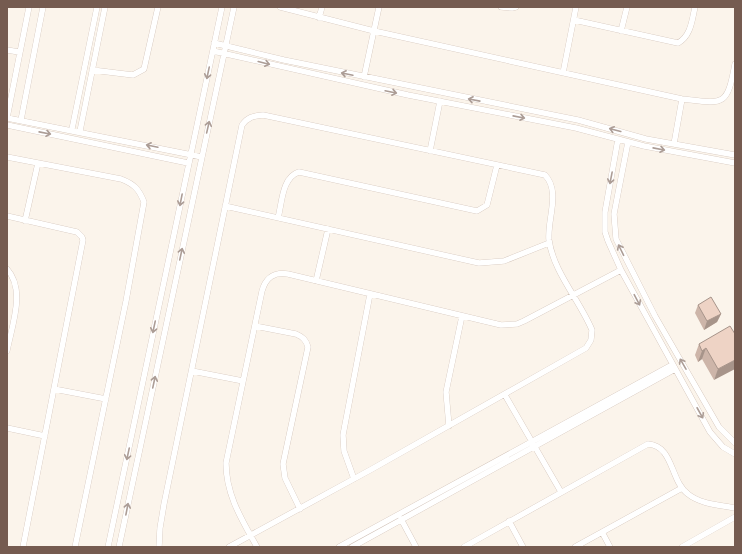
<svg xmlns="http://www.w3.org/2000/svg" width="742" height="554" viewBox="0 0 742 554" font-family="'DM Sans',sans-serif">
  <style>
    .lines { fill: none; stroke-linecap: round; stroke-linejoin: round }
    .minor-casing { stroke: #cdbcb1; stroke-width: 6 }
    .minor { stroke: #fff; stroke-width: 5.5 }
    .wall { fill: #cdb5a9 }
    .shaded-wall { fill: #a7948a }
    .building { fill: #eed3c5; stroke: #a7948a }
    .oneway { stroke: #ac9d96 }
  </style>
  <rect width="100%" height="100%" fill="#fbf4eb"/>
  <g class="lines">
    <defs>
      <path id="minor" d="M280,7L374,31L682,99C724,104 727,107 735,64
        M501,7L512,8L516,7
        M319,18L322,7
        M574,20L678,43C691,36 692,20 695,7
        M621,31L627,7
        M214,43L284,60L578,120L646,139L735,155
        M7,50L19,52
        M213,51L408,95L576,128L644,146L735,163
        M92,70L133,75L144,69L158,7
        M563,73L576,7
        M364,77L379,7
        M7,118L202,157
        M7,118L29,7
        M21,120L43,7
        M7,125L188,163
        M72,129L97,7
        M80,131L105,7
        M618,139L605,212V232L608,241L621,270L710,432L723,447L735,454
        M628,142L614,214L616,239L655,316L719,427L735,443
        M674,144L682,99
        M430,151L440,101
        M7,157L121,179C134,184 139,189 144,202L126,301L75,547
        M225,206L479,263L504,261L549,243
        M7,216L77,232L82,237L83,240L23,547
        M278,218C282,203 282,177 299,172L477,211L487,205L497,165
        M25,221L38,163
        M7,269C26,290 12,325 7,351
        M316,281L328,229
        M255,326L296,334C303,337 306,340 308,347L283,464L285,478L300,509
        M192,371L243,381
        M54,389L106,399
        M505,395L561,492
        M449,426L446,392L462,316
        M7,428L45,436
        M354,479L344,451L343,435L370,294
        M401,519L416,547
        M509,521L523,547
        M602,532L610,547
        M108,547L222,7
        M119,547L234,7
        M159,547L160,528L164,504L242,125C248,117 253,116 263,115L545,175C561,192 547,219 549,240C553,271 580,301 592,330L591,340L586,348L372,469L229,547
        M257,547C242,520 226,495 226,463L262,291C266,277 274,272 288,274L501,325L517,324L524,321L621,270
        M339,547L672,365
        M352,547L675,369
        M464,547L648,444C674,446 670,481 688,494C700,504 720,505 735,508
        M575,547L682,488
        M682,547L735,517"/>
    </defs>
    <!-- minor casing -->
    <use href="#minor" class="minor-casing"/>
    <!-- minor -->
    <use href="#minor" class="minor"/>
  </g>
  <!-- wall -->
  <path class="wall" d="M698,305L721,314L717,322L704,330L695,313Z
    M735,334L714,380L702,359L698,362L695,355L699,344Z"/>
  <!-- shaded-wall -->
  <path class="shaded-wall" d="M721,314L717,322L704,330L707,321Z
    M706,348L702,359L698,362L702,351Z
    M735,360V369L714,380L718,369Z"/>
  <!-- building -->
  <path class="building" d="M711,297L721,314L707,321L698,305Z
    M730,326L735,334V360L718,369L706,348L702,351L699,344Z"/>
  <!-- one-way arrows -->
  <defs><path id="oneway-shaft" d="M-6 0H5M1.5-3L5.5 0L1.5 3" fill="none" stroke-width="1.6" stroke-linecap="round" stroke-linejoin="round"/></defs>
  <g class="oneway">
    <use href="#oneway-shaft" transform="translate(264 63) rotate(14)"/>
    <use href="#oneway-shaft" transform="translate(208 73) rotate(102)"/>
    <use href="#oneway-shaft" transform="translate(347 74) rotate(-168)"/>
    <use href="#oneway-shaft" transform="translate(391 92) rotate(12)"/>
    <use href="#oneway-shaft" transform="translate(474 100) rotate(-169)"/>
    <use href="#oneway-shaft" transform="translate(519 117) rotate(11)"/>
    <use href="#oneway-shaft" transform="translate(208 127) rotate(-77)"/>
    <use href="#oneway-shaft" transform="translate(615 130) rotate(-165)"/>
    <use href="#oneway-shaft" transform="translate(45 133) rotate(11)"/>
    <use href="#oneway-shaft" transform="translate(152 146) rotate(-168)"/>
    <use href="#oneway-shaft" transform="translate(659 149) rotate(11)"/>
    <use href="#oneway-shaft" transform="translate(611 178) rotate(101)"/>
    <use href="#oneway-shaft" transform="translate(181 200) rotate(101)"/>
    <use href="#oneway-shaft" transform="translate(621 250) rotate(-116)"/>
    <use href="#oneway-shaft" transform="translate(181 254) rotate(-78)"/>
    <use href="#oneway-shaft" transform="translate(637 300) rotate(62)"/>
    <use href="#oneway-shaft" transform="translate(154 327) rotate(102)"/>
    <use href="#oneway-shaft" transform="translate(683 364) rotate(-120)"/>
    <use href="#oneway-shaft" transform="translate(154 382) rotate(-78)"/>
    <use href="#oneway-shaft" transform="translate(700 413) rotate(61)"/>
    <use href="#oneway-shaft" transform="translate(128 454) rotate(102)"/>
    <use href="#oneway-shaft" transform="translate(127 509) rotate(-79)"/>
  </g>
  <!-- border -->
  <rect width="742" height="554" fill="none" stroke="#755b50" stroke-width="16"/>
</svg>
